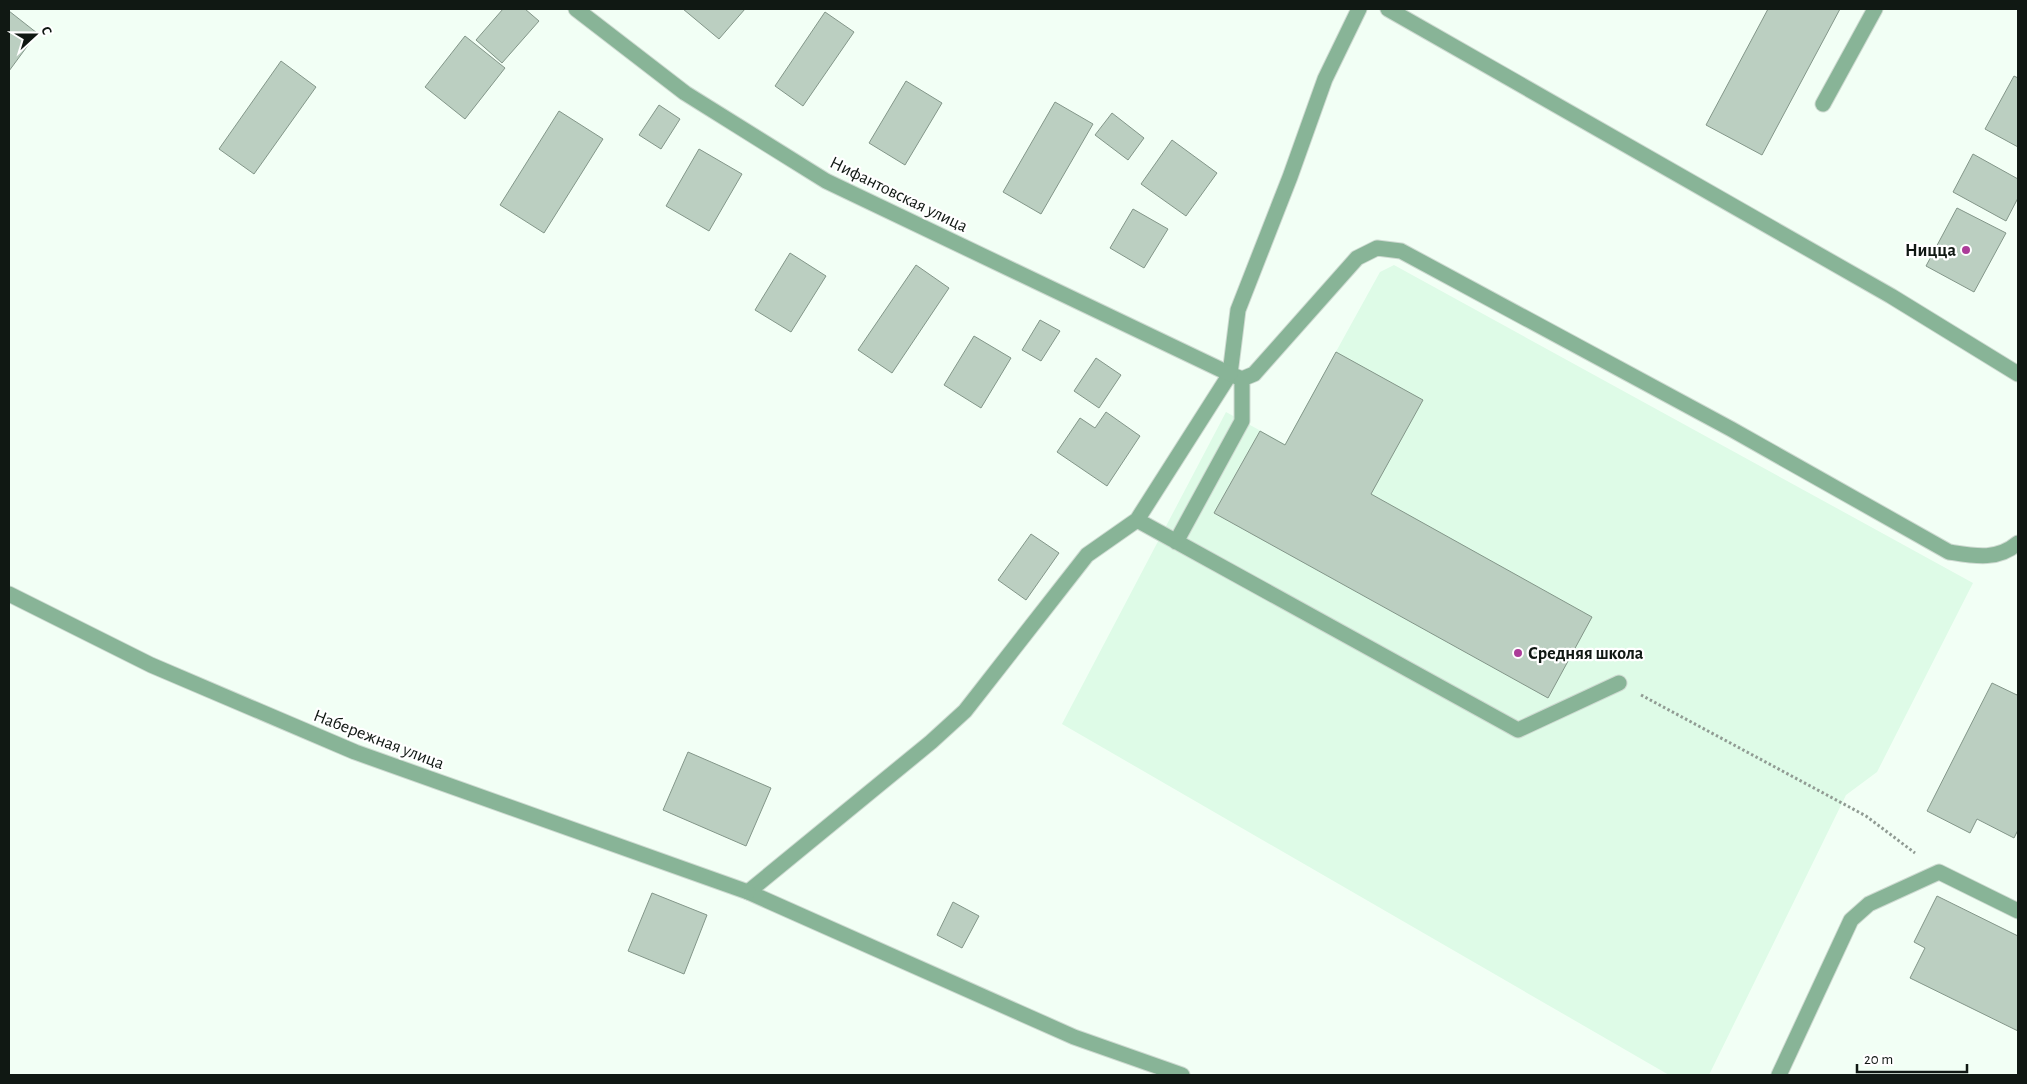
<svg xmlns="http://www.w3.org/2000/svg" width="2027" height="1084" viewBox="0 0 2027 1084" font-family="'Alegreya Sans',sans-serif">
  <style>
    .built { fill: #defbe7 }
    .building { fill: #bbcfc1; stroke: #839689 }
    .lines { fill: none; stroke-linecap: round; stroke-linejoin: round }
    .service-casing { stroke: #cedad1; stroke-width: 17 }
    .minor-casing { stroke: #cedad1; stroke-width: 17 }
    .path { stroke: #919c94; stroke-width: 3; stroke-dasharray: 2.5 2.5; stroke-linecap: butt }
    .service { stroke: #88b497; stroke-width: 15 }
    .minor { stroke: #88b497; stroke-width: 15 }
    .poi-dot { fill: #ac3c99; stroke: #fff; stroke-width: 2 }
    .labels { text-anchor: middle; stroke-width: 4.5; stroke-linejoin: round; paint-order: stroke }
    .street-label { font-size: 18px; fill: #101813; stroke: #fff }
    .poi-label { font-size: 18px; font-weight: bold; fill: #101813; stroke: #fff; text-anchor: end }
  </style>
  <rect width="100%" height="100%" fill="#f2fff5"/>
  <!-- built -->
  <path class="built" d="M1394,265L1973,583L1877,772L1846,795L1709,1075H1669L1062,724L1226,412L1285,444L1380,272Z"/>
  <!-- building -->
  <path class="building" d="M503,9H525L539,21L502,63L476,40Z
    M683,9H745L719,39Z
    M1768,9H1840L1762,155L1706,125Z
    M9,11L37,33L9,71Z
    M825,12L854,32L803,106L775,86Z
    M465,36L505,68L465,119L425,87Z
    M281,61L316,87L254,174L219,149Z
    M2014,76L2018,78V147L1985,129Z
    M906,81L942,103L905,165L869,143Z
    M1055,102L1093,124L1041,214L1003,192Z
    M659,105L680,119L661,149L639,135Z
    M559,111L603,139L544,233L500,205Z
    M1112,113L1144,138L1128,160L1095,135Z
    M1172,140L1217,173L1186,216L1141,184Z
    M699,149L742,174L709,231L666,206Z
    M1973,154L2018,179V198L2006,221L1953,192Z
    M1957,208L2006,233L1974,292L1926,266Z
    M1133,209L1168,229L1144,268L1110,248Z
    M790,253L826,276L791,332L755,310Z
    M916,265L949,288L892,373L858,350Z
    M1040,320L1060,331L1041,361L1022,350Z
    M974,336L1011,358L981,408L944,385Z
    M1336,352L1423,400L1371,494L1592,617L1548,698L1214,513L1260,431L1285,445Z
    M1096,358L1121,375L1099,408L1074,391Z
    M1106,412L1140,436L1107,486L1057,452L1080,418L1095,428Z
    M1031,534L1059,553L1026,600L998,580Z
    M1992,683L2017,695L2018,692V830L2014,838L1977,819L1970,833L1927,811Z
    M688,752L771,788L746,846L663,810Z
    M652,893L707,915L684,974L628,951Z
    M1937,896L2018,936V1031L1910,978L1925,948L1914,942Z
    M953,902L979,916L962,948L937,935Z"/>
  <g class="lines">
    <defs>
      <path id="service" d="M1388,9L1891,296L2018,374
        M1823,104L1875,9
        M1230,374L1242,379L1254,374L1357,258L1377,248L1401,251L1731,429L1949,552C1974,556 1997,561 2018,543
        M1137,520L1518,730L1619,683
        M1176,542L1242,421V379
        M1182,1075L1074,1037L748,892L931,742L965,711L1087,555L1137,520L1230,374L1238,310L1290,177L1325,79L1359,9
        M1779,1075L1851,920L1869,904L1939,872L2018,911"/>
      <path id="minor" d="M576,9L685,93L826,181L1230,374
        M9,594L151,665L355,752L748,892"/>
    </defs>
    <!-- service casing -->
    <use href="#service" class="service-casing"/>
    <!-- minor casing -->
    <use href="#minor" class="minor-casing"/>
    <!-- path -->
    <path class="path" d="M1641,695L1866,816L1915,853"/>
    <!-- service -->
    <use href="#service" class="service"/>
    <!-- minor -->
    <use href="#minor" class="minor"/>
  </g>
  <!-- markers -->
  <g class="poi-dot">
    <circle cx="1966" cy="250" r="5"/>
    <circle cx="1518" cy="653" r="5"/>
  </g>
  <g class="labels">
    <!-- street labels -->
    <g class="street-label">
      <text transform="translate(899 194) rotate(26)" y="6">Нифантовская улица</text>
      <text transform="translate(379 739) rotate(21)" y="6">Набережная улица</text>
    </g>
    <!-- poi labels -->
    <g class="poi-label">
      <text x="1956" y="256">Ницца</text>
      <text x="1528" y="659" text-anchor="start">Средняя школа</text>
    </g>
  </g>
  <!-- border -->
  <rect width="2027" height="1084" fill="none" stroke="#101813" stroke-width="20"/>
  <!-- north arrow -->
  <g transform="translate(35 35) rotate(69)" stroke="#ffffff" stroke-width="4" paint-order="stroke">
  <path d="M0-4L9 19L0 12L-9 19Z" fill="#101813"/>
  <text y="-8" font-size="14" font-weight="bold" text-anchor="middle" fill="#101813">С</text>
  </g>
  <!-- scale -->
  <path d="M1857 1064v8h110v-8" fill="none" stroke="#101813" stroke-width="2.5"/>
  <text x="1864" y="1064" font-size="15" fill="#101813" stroke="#ffffff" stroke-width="4" paint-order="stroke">20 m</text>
</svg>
